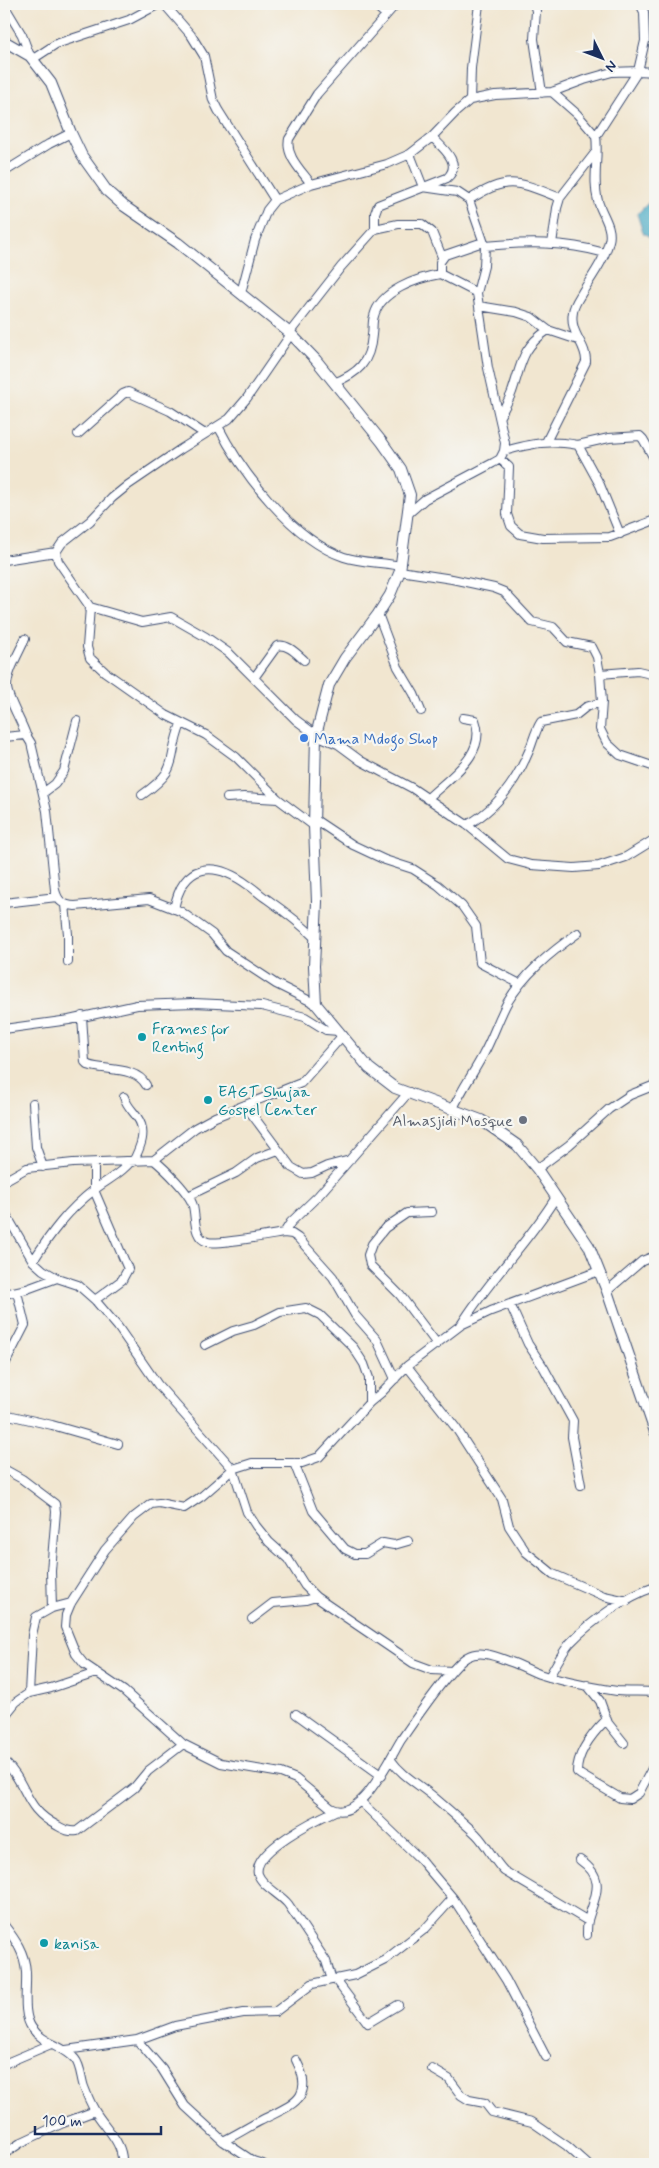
<svg xmlns="http://www.w3.org/2000/svg" width="659" height="2168" viewBox="0 0 659 2168" font-family="Mynerve,sans-serif">
  <style>
    .water { fill: #42a7c2; stroke: #2e6b90 }
    .lines { fill: none; stroke-linecap: round; stroke-linejoin: round }
    .minor-casing { stroke: #3b4a6f; stroke-width: 10 }
    .tertiary-casing { stroke: #3b4a6f; stroke-width: 12 }
    .minor { stroke: #fff; stroke-width: 8 }
    .tertiary { stroke: #fff; stroke-width: 10 }
    .shop-dot { fill: #3f7fe0; stroke: #f6f6f2; stroke-width: 2 }
    .culture-dot { fill: #0f9aa8; stroke: #f6f6f2; stroke-width: 2 }
    .worship-dot { fill: #6b7280; stroke: #f6f6f2; stroke-width: 2 }
    .labels { text-anchor: middle; stroke-width: 4.5; stroke-linejoin: round; paint-order: stroke }
    .shop-label { font-size: 16px; fill: #366cbe; stroke: #f6f6f2; text-anchor: start }
    .culture-label { font-size: 16px; fill: #0d838f; stroke: #f6f6f2; text-anchor: start }
    .worship-label { font-size: 16px; fill: #5b616d; stroke: #f6f6f2; text-anchor: end }
  </style>
  <rect width="100%" height="100%" fill="#f6f6f2"/>
  <filter id="ink" filterUnits="userSpaceOnUse"><feTurbulence type="fractalNoise" baseFrequency=".02" numOctaves="2"/><feDisplacementMap in="SourceGraphic" scale="10" xChannelSelector="R" yChannelSelector="G"/><feConvolveMatrix kernelMatrix="1 2 1 2 8 2 1 2 1" color-interpolation-filters="sRGB"/></filter>
  <filter id="wash" filterUnits="userSpaceOnUse"><feTurbulence type="fractalNoise" baseFrequency=".0096" numOctaves="4" result="noise"/><feDisplacementMap in="SourceGraphic" scale="20" xChannelSelector="R" yChannelSelector="G"/><feGaussianBlur stdDeviation="1.12" result="paint"/><feColorMatrix in="noise" values="0 0 0 0 0 0 0 0 0 0 0 0 0 0 0 0 0 1.4 0 .05"/><feComposite in="paint" operator="in"/></filter>
  <g filter="url(#wash)">
    <rect width="100%" height="100%" fill="#f1e6d0"/>
    <!-- water -->
    <path class="water" d="M655,196V240L643,233L637,214Z"/>
  </g>
  <g filter="url(#ink)">
    <g class="lines">
      <defs>
        <path id="minor" d="M164,4L191,35L204,56L213,100L218,110L275,200
          M374,4L386,15
          M534,4L536,11L534,39L542,93
          M4,5L22,35L30,56
          M33,59L56,44L129,20L159,4
          M470,100L471,68L479,4
          M596,136L638,71L645,41L644,12L640,4
          M410,154L423,187L457,192L469,200L485,246L484,266L477,293
          M4,172L49,144L71,133
          M311,184C302,171 285,156 289,139L317,94L396,4
          M469,200C508,174 519,182 560,198
          M375,229V213L378,205L447,178C463,164 443,148 432,137
          M552,244L557,208L560,198L595,153
          M485,246C527,242 563,241 605,253
          M440,274V262L445,255L483,242
          M241,293L255,240L267,210L275,200L311,184L387,164L410,154L432,137L456,112L470,100L495,95L552,92L584,80L612,72L638,71L655,72
          M479,306L516,312L531,317L548,330L578,340
          M290,332L341,267L375,229L398,224H422L432,232L442,257
          M291,334L247,398L229,419L181,449L128,485L112,498L90,521L62,543L56,552L58,561L90,607L87,647L90,658L105,672L166,715L206,735L236,757L278,799L314,826
          M334,383C358,373 370,363 372,335C373,329 372,322 374,316C380,291 417,278 440,274L477,293L488,368L505,443L504,451L500,459L493,463L425,499L409,513
          M500,416C504,408 509,400 512,392C522,363 521,348 548,330
          M218,426C242,473 293,540 344,557C362,563 382,562 401,566
          M78,434L123,394L128,392L170,411L205,434
          M546,442L586,362C587,344 569,334 573,312C574,304 579,298 583,291C593,275 605,259 609,241C613,227 601,213 598,201C592,179 599,157 596,136L577,114L552,92
          M578,445L609,438L640,436L643,439L655,460
          M504,451C534,443 547,440 578,445L600,485L620,534
          M500,459L509,467L507,514L511,526L520,534L543,538L610,537L655,520
          M655,504V510
          M4,560L56,552
          M400,571L452,579L494,588L504,592L532,622L553,627L567,642L592,647L597,657L600,674L602,702L600,729L607,743L620,755L655,767
          M90,607L142,622L171,617L206,637L229,653L296,720L316,735L338,744L361,761L412,788L467,825L508,859L531,865L574,868L599,866L626,857L655,839
          M378,614L398,667L414,694L421,711
          M25,639C19,653 7,672 7,687C7,698 22,722 26,735
          M600,674L638,671L655,675
          M254,678L277,646C287,643 297,654 304,660
          M4,737L26,735L31,743L47,811L55,890C58,902 63,905 75,906L149,899L180,911L212,934L226,951L276,984L316,1004
          M43,793L55,784L64,771L77,721
          M142,795C182,767 166,762 181,724
          M227,798L244,797L278,799
          M427,799C448,778 488,755 475,720L463,718
          M314,819L353,845L385,860L413,869L438,885L462,906L476,926L480,963L520,984
          M467,825C496,809 516,782 529,751C533,742 535,731 541,722L576,715L586,707L602,702
          M4,903L57,897
          M65,905L68,934V962
          M174,909C183,863 213,860 248,885C255,889 260,895 267,899C284,911 300,923 315,938
          M82,1016L85,1062L88,1065C104,1071 136,1066 146,1085
          M4,1029L69,1020L137,1005L194,1003L262,1006L305,1017L326,1030L339,1031
          M124,1097C127,1106 132,1110 137,1117C148,1132 140,1148 133,1162
          M33,1103L36,1147L43,1167
          M245,1105L291,1167L303,1174L312,1173L327,1166L350,1160
          M453,1109C461,1090 473,1074 483,1055C492,1039 498,1020 507,1003C524,974 551,952 578,933
          M154,1160L195,1128L215,1117L301,1083L343,1035
          M94,1163V1190L128,1269L122,1280L95,1300
          M537,1169L569,1145L609,1109L630,1095L655,1085
          M4,1181L27,1168L73,1163L154,1160C164,1168 190,1193 193,1206C196,1218 193,1238 208,1242C218,1245 270,1235 284,1233L292,1234L298,1238L333,1277L355,1315L377,1340L395,1379
          M188,1196L236,1173L257,1158L278,1150
          M4,1211L33,1261L43,1270L57,1278L78,1285L95,1300L118,1327L158,1385L233,1469L247,1512L256,1526L269,1542L288,1559L305,1586L316,1597L413,1663L432,1670L452,1671
          M432,1212L407,1213L385,1228L372,1244L368,1255L370,1265L400,1295L437,1344
          M284,1233L291,1222L318,1196L409,1092
          M33,1261C51,1233 68,1210 94,1190C107,1180 121,1174 131,1161
          M599,1271L491,1311L461,1325L407,1366L381,1393L369,1403L319,1457L302,1463H252L233,1469L202,1496L184,1508L159,1503L151,1504L134,1517L105,1550L71,1603L66,1615L65,1627L76,1654L84,1664L124,1691L183,1744L221,1763L281,1773L296,1779L331,1808C359,1825 390,1758 401,1740C412,1724 452,1665 467,1657C481,1649 497,1657 511,1662C520,1665 529,1670 539,1674C564,1682 591,1687 617,1691C630,1692 643,1691 655,1692
          M607,1291L642,1261L655,1256
          M4,1294L27,1289L57,1278
          M510,1304L528,1344L544,1368L573,1421L572,1437L581,1485
          M461,1325C490,1278 528,1243 556,1197
          M205,1345L233,1331L254,1325L280,1312L306,1308L320,1315L353,1347L364,1364L369,1378V1403
          M4,1366L25,1325L17,1292
          M407,1366L456,1428L502,1499L509,1526L526,1552L553,1574L604,1596L627,1601
          M4,1414L52,1425L118,1444
          M294,1463L313,1511L345,1549L355,1554H365L383,1543L394,1545L408,1541
          M4,1469L22,1479L55,1504L56,1512L51,1571L52,1608
          M252,1619L273,1603L306,1600L316,1597
          M549,1677C555,1666 562,1653 570,1643C591,1621 627,1596 655,1587
          M587,1685L600,1701L608,1723L624,1743
          M29,1693L32,1635L36,1617L52,1608L71,1603
          M296,1714L382,1776
          M4,1717L16,1702L29,1693L51,1688L96,1673
          M606,1720C593,1733 577,1752 577,1772L581,1775L620,1798L630,1799L639,1793L655,1763
          M391,1760C402,1776 420,1785 435,1798C449,1810 463,1822 476,1834C487,1845 493,1860 504,1871L588,1921
          M4,1761C29,1785 23,1809 58,1826C65,1830 69,1832 77,1831L134,1788L148,1771L183,1744
          M360,1801L420,1859L453,1898L506,1980L546,2057
          M580,1860C607,1879 595,1895 588,1920C587,1925 587,1930 587,1935
          M4,1925C15,1939 25,1953 26,1972C27,1989 22,2014 32,2028C43,2044 63,2045 75,2059C81,2066 81,2079 84,2087C87,2095 91,2104 95,2111C105,2128 124,2143 122,2164
          M335,1979L368,2023L398,2005
          M332,1980L326,1961L288,1904C280,1894 262,1886 258,1874C252,1851 317,1819 335,1811
          M137,2040L162,2069L185,2106L223,2141L253,2161L263,2164
          M66,2050L137,2040L175,2026L243,2013L275,2012L312,1984L355,1975L385,1960L426,1928L453,1898
          M4,2064L51,2044
          M432,2069L449,2079L461,2095L469,2100L485,2103L492,2112L532,2122L567,2146L587,2164
          M223,2141C236,2135 248,2127 260,2121C290,2105 317,2100 296,2060
          M4,2154L22,2142L63,2123L95,2111"/>
        <path id="tertiary" d="M4,41L30,56L51,83L71,133L82,156L107,191L124,206L178,243L291,334L316,360L382,442L401,469L410,495L400,571L390,595L378,614L345,658L329,685L316,735L314,826L317,902L314,966L316,1004L369,1068L395,1088L481,1120L517,1145L537,1169L589,1246L607,1291L655,1432"/>
      </defs>
      <!-- minor casing -->
      <use href="#minor" class="minor-casing"/>
      <!-- tertiary casing -->
      <use href="#tertiary" class="tertiary-casing"/>
      <!-- minor -->
      <use href="#minor" class="minor"/>
      <!-- tertiary -->
      <use href="#tertiary" class="tertiary"/>
    </g>
  </g>
  <!-- markers -->
  <circle class="shop-dot" cx="304" cy="738" r="5"/>
  <g class="culture-dot">
    <circle cx="142" cy="1037" r="5"/>
    <circle cx="208" cy="1100" r="5"/>
    <circle cx="44" cy="1943" r="5"/>
  </g>
  <circle class="worship-dot" cx="523" cy="1120" r="5"/>
  <g class="labels">
    <!-- shop labels -->
    <g class="shop-label">
      <text x="314" y="744">Mama Mdogo Shop</text>
    </g>
    <!-- culture labels -->
    <g class="culture-label">
      <text x="152" y="1034">Frames for<tspan x="152" dy="18">Renting</tspan></text>
      <text x="218" y="1097">EAGT Shujaa<tspan x="218" dy="18">Gospel Center</tspan></text>
      <text x="54" y="1949">kanisa</text>
    </g>
    <!-- worship labels -->
    <g class="worship-label">
      <text x="513" y="1126">Almasjidi Mosque</text>
    </g>
  </g>
  <!-- margin -->
  <rect width="659" height="2168" fill="none" stroke="#f6f6f2" stroke-width="20"/>
  <!-- north arrow -->
  <g transform="translate(602 58) rotate(132)" stroke="#f6f6f2" stroke-width="4" paint-order="stroke">
  <path d="M0-4L9 19L0 12L-9 19Z" fill="#1b2f5e"/>
  <text y="-8" font-size="14" font-weight="bold" text-anchor="middle" fill="#1b2f5e">N</text>
  </g>
  <!-- scale -->
  <path d="M35 2126v8h126v-8" fill="none" stroke="#1b2f5e" stroke-width="2.5"/>
  <text x="42" y="2126" font-size="15" fill="#1b2f5e" stroke="#f6f6f2" stroke-width="4" paint-order="stroke">100 m</text>
</svg>
